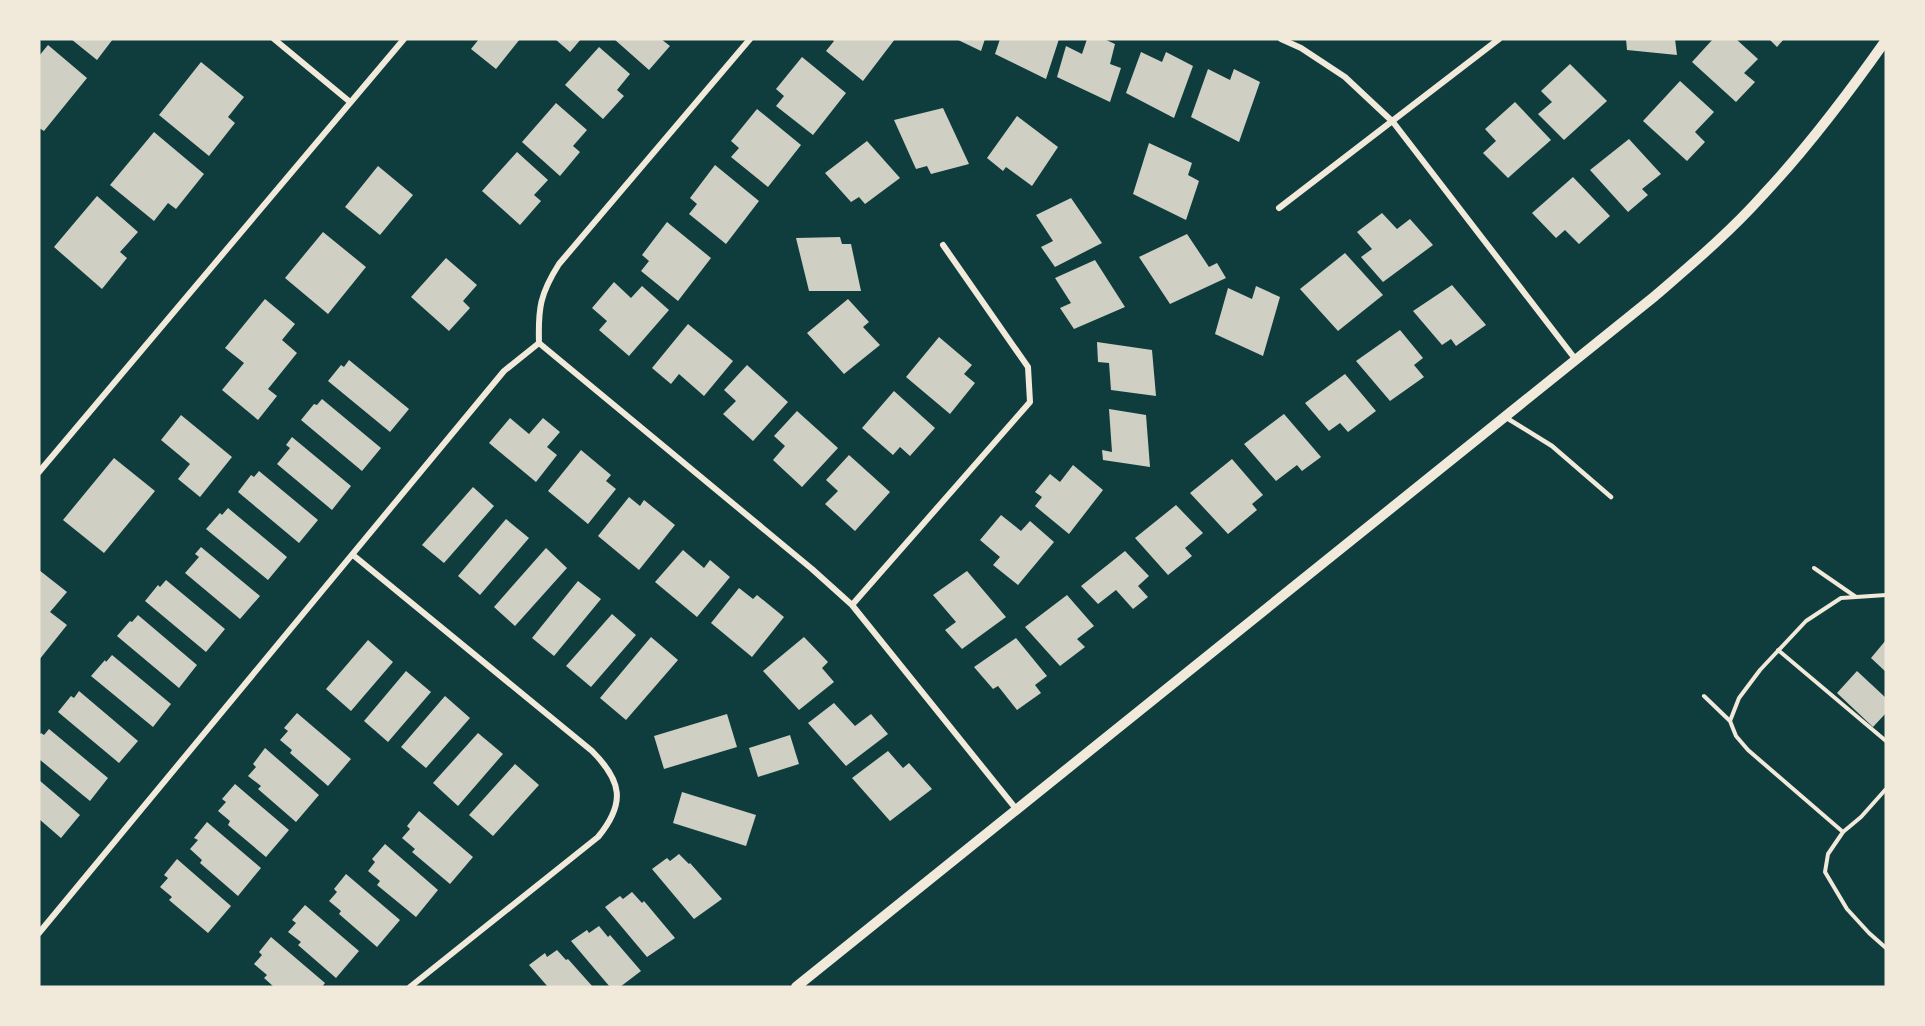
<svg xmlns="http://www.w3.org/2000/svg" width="1925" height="1026" viewBox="0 0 1925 1026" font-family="Merriweather,serif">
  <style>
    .building { fill: #cfcfc3 }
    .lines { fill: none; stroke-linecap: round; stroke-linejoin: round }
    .path { stroke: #f1e9da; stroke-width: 4 }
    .service { stroke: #f1e9da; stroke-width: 4.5 }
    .minor { stroke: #f1e9da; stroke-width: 6 }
    .tertiary { stroke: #f1e9da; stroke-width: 10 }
  </style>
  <rect width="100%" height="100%" fill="#0f3d3e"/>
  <!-- building -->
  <path class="building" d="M71,39H113L97,60Z
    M479,39H520L496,69L471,49Z
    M555,39H581L570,52Z
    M614,39H661L670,46L649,70Z
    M832,39H895L863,81L826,51L834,41Z
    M956,39H985L981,51Z
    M1000,39H1059L1046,79L995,54Z
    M1087,39H1104L1115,44L1110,64L1121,68L1110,102L1057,77L1066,46L1082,54Z
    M1626,39H1675L1677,55L1627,50Z
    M1713,39H1736L1758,59L1744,73L1755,82L1736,102L1692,62Z
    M1769,39H1784L1777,47Z
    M48,45L87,78L44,131L39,128V56Z
    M599,47L630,74L617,90L624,96L603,119L565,85Z
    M1141,52L1162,62L1166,52L1193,66L1174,118L1126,93Z
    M802,57L846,93L813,135L776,106L784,96L776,89Z
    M201,62L244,97L228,117L235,123L209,156L159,115Z
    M1570,64L1607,101L1564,140L1538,114L1552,102L1541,91Z
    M1208,69L1230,80L1234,69L1260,82L1239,142L1191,117Z
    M1680,81L1714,112L1695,132L1705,142L1687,161L1643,121Z
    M1515,102L1551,140L1508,178L1483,153L1496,141L1485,129Z
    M556,103L587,130L573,146L580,152L560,176L522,142Z
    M943,108L969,164L931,174L927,166L916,169L894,120Z
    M757,109L801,145L768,187L731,157L739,148L731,141Z
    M1017,116L1058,147L1032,186L1006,167L1003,171L987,158Z
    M154,132L204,174L176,209L168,203L154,221L110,185Z
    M1629,139L1661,174L1642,189L1648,195L1628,212L1590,170Z
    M867,141L900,178L865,204L859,197L851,202L825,173Z
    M1149,143L1192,163L1188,175L1199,181L1186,220L1133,194Z
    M517,152L548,180L534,195L541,201L520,225L482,191Z
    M715,165L759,201L726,244L689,214L697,204L690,198Z
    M378,166L413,195L380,235L345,207Z
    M1573,177L1610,216L1579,244L1565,230L1556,238L1532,213Z
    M97,196L138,232L120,252L127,258L102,289L54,247Z
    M1071,198L1102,243L1055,267L1041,247L1053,241L1036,215Z
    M1382,213L1397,229L1410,219L1433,245L1383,282L1361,257L1372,249L1357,232Z
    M667,222L711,258L678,301L641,271L649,261L642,255Z
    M323,232L366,267L328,314L285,278Z
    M1187,234L1209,267L1217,263L1226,278L1170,304L1139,257Z
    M840,237L842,244H851L861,291H809L796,238Z
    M1345,253L1383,295L1338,331L1300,289Z
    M446,258L477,285L463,301L470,308L449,331L411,297Z
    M1095,260L1125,307L1074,329L1060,308L1071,303L1055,278Z
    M614,282L631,298L642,286L669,310L629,356L599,330L607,321L592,308Z
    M1452,285L1486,325L1456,346L1451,339L1442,345L1413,311Z
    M1256,286L1280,297L1263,356L1215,334L1228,288L1252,299Z
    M265,299L295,324L282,340L297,353L268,389L277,396L258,420L222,390L244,363L225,348Z
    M848,299L869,322L863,327L880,345L844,374L807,333Z
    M688,324L733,361L704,396L679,374L671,384L652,368Z
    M1400,330L1423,358L1414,365L1424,377L1390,401L1356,361Z
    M939,337L972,365L964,374L975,383L950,414L906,377Z
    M1097,342L1152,350L1156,396L1111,390L1109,363L1098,362Z
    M349,360L409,409L390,432L328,381L341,365L344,367Z
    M747,365L788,402L753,441L723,414L736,401L724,390Z
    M1345,374L1376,411L1348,432L1340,423L1329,431L1305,403Z
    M894,391L935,428L910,456L900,447L893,455L862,428Z
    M322,399L381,448L362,471L301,420L314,404L317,405Z
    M1109,409L1146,415L1150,467L1103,460L1102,450L1112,452Z
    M797,411L838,448L802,487L773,460L785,446L774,436Z
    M1284,414L1321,457L1302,471L1297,465L1276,481L1244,444Z
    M181,415L232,457L200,497L178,479L190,464L161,440Z
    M510,418L529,434L543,418L560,432L547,447L557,455L536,482L489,443Z
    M292,437L351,486L332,510L277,464L290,448L286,445Z
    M581,450L611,475L606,481L616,489L588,524L548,491Z
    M849,455L890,492L855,531L825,504L838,491L826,480Z
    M114,458L155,491L104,553L63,520Z
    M1232,459L1263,495L1252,504L1257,510L1228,534L1190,493Z
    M1073,465L1103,490L1069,534L1035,506L1042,497L1035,492L1050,474L1060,482Z
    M259,471L318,520L299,543L238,492L251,475L254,477Z
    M473,487L494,506L444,563L422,545Z
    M629,497L640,506L644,500L675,525L639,570L598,536Z
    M1176,505L1203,533L1185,548L1192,556L1168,575L1135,538Z
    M228,508L287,557L268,580L206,529L220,513L222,515Z
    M1001,515L1021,531L1030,521L1054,542L1018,585L993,565L1000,557L980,540Z
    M506,519L529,538L480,595L458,576Z
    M201,547L260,596L240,619L185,573L199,557L195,554Z
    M546,548L567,568L515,626L494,607Z
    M683,550L704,568L710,560L730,577L697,617L655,582Z
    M1125,551L1149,576L1138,586L1148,597L1133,609L1116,590L1098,604L1081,586Z
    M39,570L67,592L50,612L67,625L39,660Z
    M967,571L1006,617L962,649L945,630L956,622L933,595Z
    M166,580L225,629L206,652L145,601L158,585L160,587Z
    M578,581L601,599L554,656L532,638Z
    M739,588L753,599L757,595L784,617L752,657L711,623Z
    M1067,595L1094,626L1077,639L1085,647L1060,666L1025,627Z
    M612,614L636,635L591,687L566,666Z
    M138,615L197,665L179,688L117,636L130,621L132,622Z
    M651,637L678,660L626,720L600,698Z
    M804,637L828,662L822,668L834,682L799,710L763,671Z
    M1016,638L1047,676L1035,685L1041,693L1017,710L998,686L993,689L974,667Z
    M368,640L393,662L351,711L326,689Z
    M1886,640V672L1871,658Z
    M112,655L171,704L153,727L91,676L105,660L106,662Z
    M406,671L431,692L388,742L364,721Z
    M1857,671L1886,698V713L1873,727L1837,693Z
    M79,691L138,741L119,763L58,712L71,696L74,698Z
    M445,696L470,718L426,768L401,747Z
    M834,703L855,726L871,714L888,734L846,766L808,723Z
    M297,713L351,759L328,786L290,753L292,750L280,740L288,731L284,728Z
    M727,714L737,747L664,769L654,736Z
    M49,729L108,778L90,801L39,759V736L41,733L44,735Z
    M478,733L503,754L458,806L433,783Z
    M790,735L799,764L758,777L749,748Z
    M265,748L319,795L296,822L258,789L261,786L248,776L256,767L253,764Z
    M888,751L903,768L909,763L932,789L890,821L852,778Z
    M515,764L539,785L493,836L469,815Z
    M39,780L80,815L61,838L39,819Z
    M235,784L289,830L266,857L228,825L230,821L218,811L226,802L222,799Z
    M682,792L756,815L746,846L673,823Z
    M419,811L473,857L450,884L412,852L415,849L402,838L410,829L407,826Z
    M207,822L261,868L238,896L200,863L202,860L190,849L198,840L194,838Z
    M385,844L438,890L416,917L377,885L380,881L368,871L375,862L372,859Z
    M679,854L689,864L690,863L722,899L694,919L652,869L667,858L670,861Z
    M177,859L231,906L208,933L169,900L172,897L160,887L168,878L164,875Z
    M346,874L400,920L377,947L339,914L341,911L329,901L337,892L334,889Z
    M632,892L642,903L644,901L675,938L647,957L605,907L620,896L623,899Z
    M305,905L359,951L336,978L298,945L301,942L288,932L296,923L292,920Z
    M599,926L608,937L610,935L641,971L620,987H610L571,941L587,930L589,933Z
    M271,937L325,983L322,987H274L264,978L267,975L254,964L262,955L259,952Z
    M557,950L566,960L568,959L593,987H548L529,965L545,953L547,957Z"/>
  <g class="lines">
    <!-- path -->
    <path class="path" d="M1814,568L1856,597
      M1778,650L1886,741
      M1704,696L1730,721L1739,698L1760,670L1806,621L1841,598L1886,595
      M1730,721L1736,736L1748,750L1843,832
      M1886,789L1861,817L1843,832L1828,854L1825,872L1847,909L1869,933L1886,948"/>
    <!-- service -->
    <path class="service" d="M1505,417L1552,446L1611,497"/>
    <!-- minor -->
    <path class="minor" d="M274,39L350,102
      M1281,39L1301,48L1345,77L1393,122L1576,360
      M1279,208L1499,39
      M539,343L812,569L852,605L1017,810
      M39,472L404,39
      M353,555L592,751C622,781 626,803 598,837L410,987
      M852,605L1030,402L1028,367L943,245
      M39,933L504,371L539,343C538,308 540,294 559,264L750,39"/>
    <!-- tertiary -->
    <path class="tertiary" d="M796,987L1655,296C1692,264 1730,232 1763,195C1808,147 1848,94 1886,40"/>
  </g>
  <!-- border -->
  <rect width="1925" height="1026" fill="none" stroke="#f1e9da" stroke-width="81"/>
</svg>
